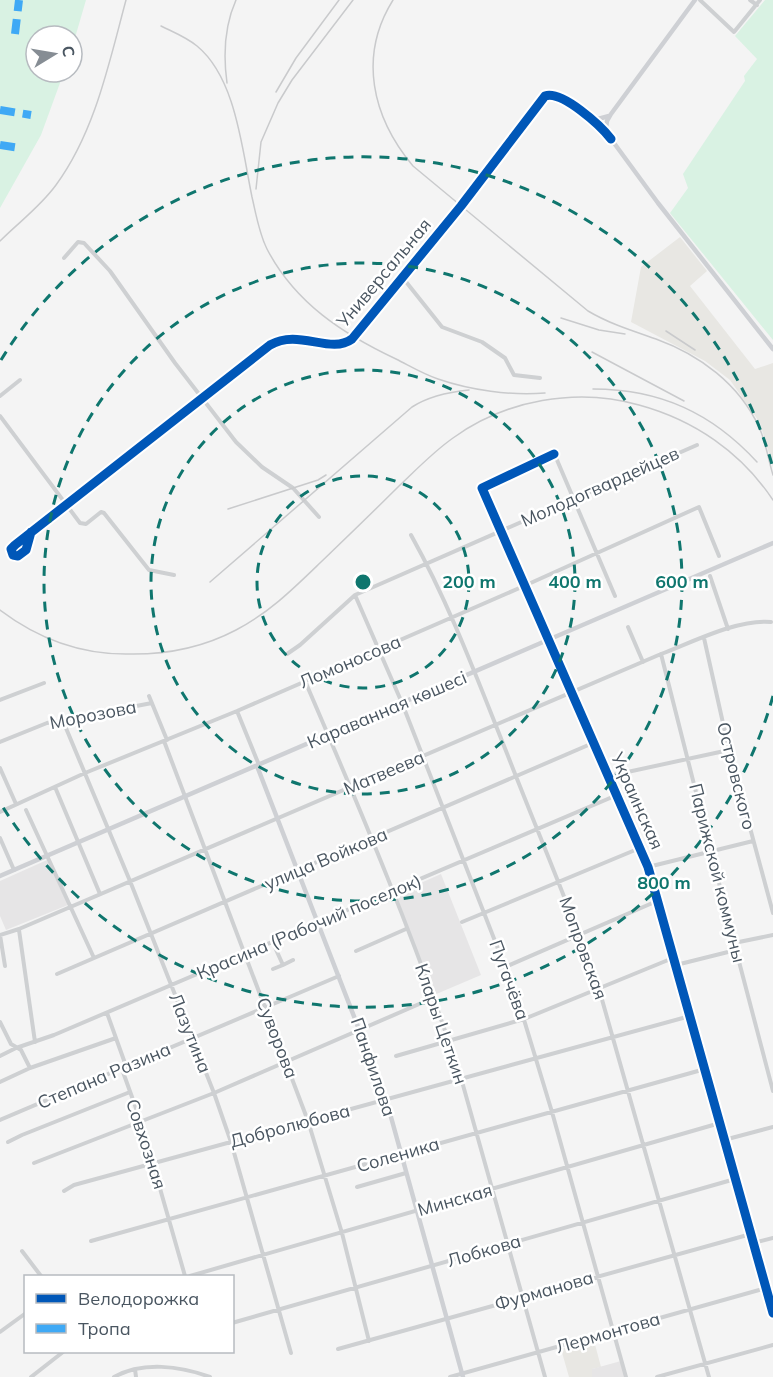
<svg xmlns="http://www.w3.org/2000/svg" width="773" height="1377" viewBox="0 0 773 1377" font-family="Mulish,sans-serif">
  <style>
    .commercial { fill: #e8e7e3 }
    .education { fill: #e6e5e6 }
    .green { fill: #d9f2e3 }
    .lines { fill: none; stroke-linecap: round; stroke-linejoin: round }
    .street { stroke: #ced0d2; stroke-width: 4 }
    .secondary { stroke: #ced0d4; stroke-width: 4.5 }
    .rail { stroke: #c9cacc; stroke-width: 1.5 }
    .quiet { stroke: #3fa9f5; stroke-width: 8; stroke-dasharray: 15 8; stroke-linecap: butt }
    .cycleway-casing { stroke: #fff; stroke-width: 13 }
    .cycleway { stroke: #0057b8; stroke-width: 9 }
    .ring { fill: none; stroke: #0f766e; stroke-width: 3; stroke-dasharray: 10 8 }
    .labels { text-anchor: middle; stroke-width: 5; stroke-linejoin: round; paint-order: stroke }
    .street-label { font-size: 18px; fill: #4a5661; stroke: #fff }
    .centre { fill: #0f766e; stroke: #fff; stroke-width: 3 }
    .ring-label { font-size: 18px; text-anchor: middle; font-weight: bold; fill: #0f766e; stroke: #fff; stroke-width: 5; stroke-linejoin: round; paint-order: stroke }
  </style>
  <rect width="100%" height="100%" fill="#f4f4f4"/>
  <!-- commercial -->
  <path class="commercial" d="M680,237L707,271L690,286L755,369L773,363V467L760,423L730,380L705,361L631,322L641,267Z
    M593,1337L601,1367L592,1369V1377H569L561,1349Z"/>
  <!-- education -->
  <path class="education" d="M47,860L68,905L6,930L0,916V881Z
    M441,874L481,975L434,995L396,894Z
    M621,1361L626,1377H592V1369Z"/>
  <!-- green -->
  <path class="green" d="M0,0H86L72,48V36H36V72H64L41,135L0,208Z
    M765,0H773V340L670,213L688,188L683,174L745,81L744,76L757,59L735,36Z"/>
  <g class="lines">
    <!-- street -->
    <path class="street" d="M700,0L734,32L760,0
      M750,0L757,5
      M64,258L78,242L84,243L110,271L175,363L236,442L262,467L293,488L319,517
      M403,278L442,327L482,342L505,358L514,375L540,378
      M0,396L20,380
      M0,416L80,523L86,524L101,512L104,513L149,570L174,575
      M554,453L615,596
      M31,532L26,550L18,556L13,555L11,549L15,545L270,345C299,328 330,355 352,339L461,206L545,96C561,91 597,122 607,134
      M411,535C450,605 478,681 508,756C538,833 571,910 599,989L709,1377
      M710,576L728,629
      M355,595L402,703L518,1000L552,1112L626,1377
      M628,627L643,662
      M704,638L729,750L773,913
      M547,640L482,488L554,454
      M287,654L300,645L355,595L697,445
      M661,654L737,954L773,1091
      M305,681C361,811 417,943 461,1078L545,1377
      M149,696L167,740
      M0,700L44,683
      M237,711L259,765
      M63,721L130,881L214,1093L231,1142L291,1353
      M164,741L308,1121L342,1233L369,1341
      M0,742L47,723L152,703
      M0,768L16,804
      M609,776L729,750
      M55,787L100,894
      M26,810L94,958
      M0,812L85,773L237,711L524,586L699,507L719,556
      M0,838L14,870
      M648,867L753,841
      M462,922L640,848
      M19,930L35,1042
      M0,935L19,929L661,654C693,642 737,619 771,622
      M0,935L5,966
      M273,943L283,965L293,960
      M734,943L773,935
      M356,951L406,929
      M676,965L736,950
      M505,967L657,901
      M273,969L283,965
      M57,974L593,743
      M107,1013L126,1066L123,1072L141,1122L185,1276
      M0,1022L11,1044L21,1050L30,1068
      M0,1056L16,1048L54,1035L617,795
      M396,1056L524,1019L673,958
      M0,1082L30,1068L116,1038
      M0,1120L339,976
      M724,1140L773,1127
      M8,1142L22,1135L130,1092
      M34,1163L214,1093L433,998
      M357,1187L406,1173
      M64,1191L74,1185L690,1016
      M91,1241L705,1069
      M753,1243L773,1238
      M22,1251L41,1276
      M190,1276L720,1123
      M232,1323L735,1179
      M0,1332L26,1313
      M338,1349L751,1234
      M135,1369L136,1377
      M31,1377L63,1352
      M114,1377C143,1361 180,1366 210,1377
      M450,1377L766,1288
      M657,1377L773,1345"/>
    <!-- secondary -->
    <path class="secondary" d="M695,0L611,114L607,121L606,128L614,143L658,203L773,349
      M586,115L598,119L609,116
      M547,640L648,867L773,1313
      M257,766L386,1099L463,1377
      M0,876L773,543"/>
    <!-- rail -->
    <path class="rail" d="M393,0C358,56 372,117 413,166L588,311C610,324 633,331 656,339C700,355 739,384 759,427C766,442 768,459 773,475
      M161,26C173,32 186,37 197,46C236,78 242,149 252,197C256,214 259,233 267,249C295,303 343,334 396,359C410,366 423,374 438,379C470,390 511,396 545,393
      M227,83C223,54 224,27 236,0
      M276,92L296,58L339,0
      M256,189L261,142L278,103L292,80L353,0
      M0,241C19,222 40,207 56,185C95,132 109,63 126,0
      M561,318L599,330L625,334
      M666,331L695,350
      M592,352L684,401
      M593,389C660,389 712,413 757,462
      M228,509L318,480L326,475
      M210,582L412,407C429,396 449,392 469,390
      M0,610C37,638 79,654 126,654C164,655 202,648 236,630C269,613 294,588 321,562C347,537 373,512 399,486C416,470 433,452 453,438C505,400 577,387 639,405C694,420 741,452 773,500"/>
    <!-- quiet -->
    <path class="quiet" d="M15,34L19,0
      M0,110L31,115
      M0,145L20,148"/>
    <defs>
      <path id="cycleway" d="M554,454L482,488L648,867L773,1313
        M31,532L26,550L18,556L13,555L11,549L15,545L270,345C299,328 330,355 352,339L461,206L545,96C562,90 601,126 611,139"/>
    </defs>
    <!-- cycleway casing -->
    <use href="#cycleway" class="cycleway-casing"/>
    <!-- cycleway -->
    <use href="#cycleway" class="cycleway"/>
  </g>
  <!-- distance rings -->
  <g class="ring">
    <circle cx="363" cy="582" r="106"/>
    <circle cx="363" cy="582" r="212"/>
    <circle cx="363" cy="582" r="319"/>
    <path d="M773 696A425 425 0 0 1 1 804M1 360A425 425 0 0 1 773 468"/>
  </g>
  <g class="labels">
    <!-- street labels -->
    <g class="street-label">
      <text transform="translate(384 273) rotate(-50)" y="6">Универсальная</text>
      <text transform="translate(600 487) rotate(-24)" y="6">Молодогвардейцев</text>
      <text transform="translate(350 662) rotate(-23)" y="6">Ломоносова</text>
      <text transform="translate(387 710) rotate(-23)" y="6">Караванная көшесі</text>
      <text transform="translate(93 715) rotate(-11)" y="6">Морозова</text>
      <text transform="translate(384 773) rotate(-23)" y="6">Матвеева</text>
      <text transform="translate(736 776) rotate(76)" y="6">Островского</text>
      <text transform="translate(637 801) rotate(66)" y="6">Украинская</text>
      <text transform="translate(326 859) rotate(-23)" y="6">улица Войкова</text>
      <text transform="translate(717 873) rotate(76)" y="6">Парижской коммуны</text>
      <text transform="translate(309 927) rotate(-23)" y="6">Красина (Рабочий поселок)</text>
      <text transform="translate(583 948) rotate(70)" y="6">Мопровская</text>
      <text transform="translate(509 980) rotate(70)" y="6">Пугачёва</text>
      <text transform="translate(441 1024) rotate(71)" y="6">Клары Цеткин</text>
      <text transform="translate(190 1033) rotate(68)" y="6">Лазутина</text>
      <text transform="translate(277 1038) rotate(69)" y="6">Суворова</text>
      <text transform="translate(373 1067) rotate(71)" y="6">Панфилова</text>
      <text transform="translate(104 1076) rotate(-23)" y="6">Степана Разина</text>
      <text transform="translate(290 1126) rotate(-15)" y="6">Добролюбова</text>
      <text transform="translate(146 1144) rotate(72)" y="6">Совхозная</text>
      <text transform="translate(398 1155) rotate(-16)" y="6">Соленика</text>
      <text transform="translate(455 1200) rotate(-16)" y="6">Минская</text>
      <text transform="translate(484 1251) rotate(-16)" y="6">Лобкова</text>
      <text transform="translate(544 1291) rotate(-16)" y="6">Фурманова</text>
      <text transform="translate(608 1333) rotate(-16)" y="6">Лермонтова</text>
    </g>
  </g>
  <circle cx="363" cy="582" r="9" class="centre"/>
  <g class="ring-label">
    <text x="469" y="588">200 m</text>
    <text x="575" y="588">400 m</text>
    <text x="682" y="588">600 m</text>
    <text x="664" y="889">800 m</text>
  </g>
  <!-- legend -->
  <rect x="24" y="1275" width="210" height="78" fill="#ffffff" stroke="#b7bbc0" stroke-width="1.5"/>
  <rect x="36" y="1294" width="30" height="9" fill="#0057b8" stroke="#b7bbc0" stroke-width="1.5"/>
  <text x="78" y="1305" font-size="18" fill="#4a5661">Велодорожка</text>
  <rect x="36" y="1324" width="30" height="9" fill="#3fa9f5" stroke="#b7bbc0" stroke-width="1.5"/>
  <text x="78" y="1335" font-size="18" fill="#4a5661">Тропа</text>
  <!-- north arrow -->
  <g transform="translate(54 54) rotate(79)"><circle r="28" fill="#ffffff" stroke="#b7bbc0" stroke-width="1.5"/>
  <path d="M0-4.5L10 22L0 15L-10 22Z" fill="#868d94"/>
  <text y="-9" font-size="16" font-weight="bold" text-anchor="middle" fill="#4a5661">С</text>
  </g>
</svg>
